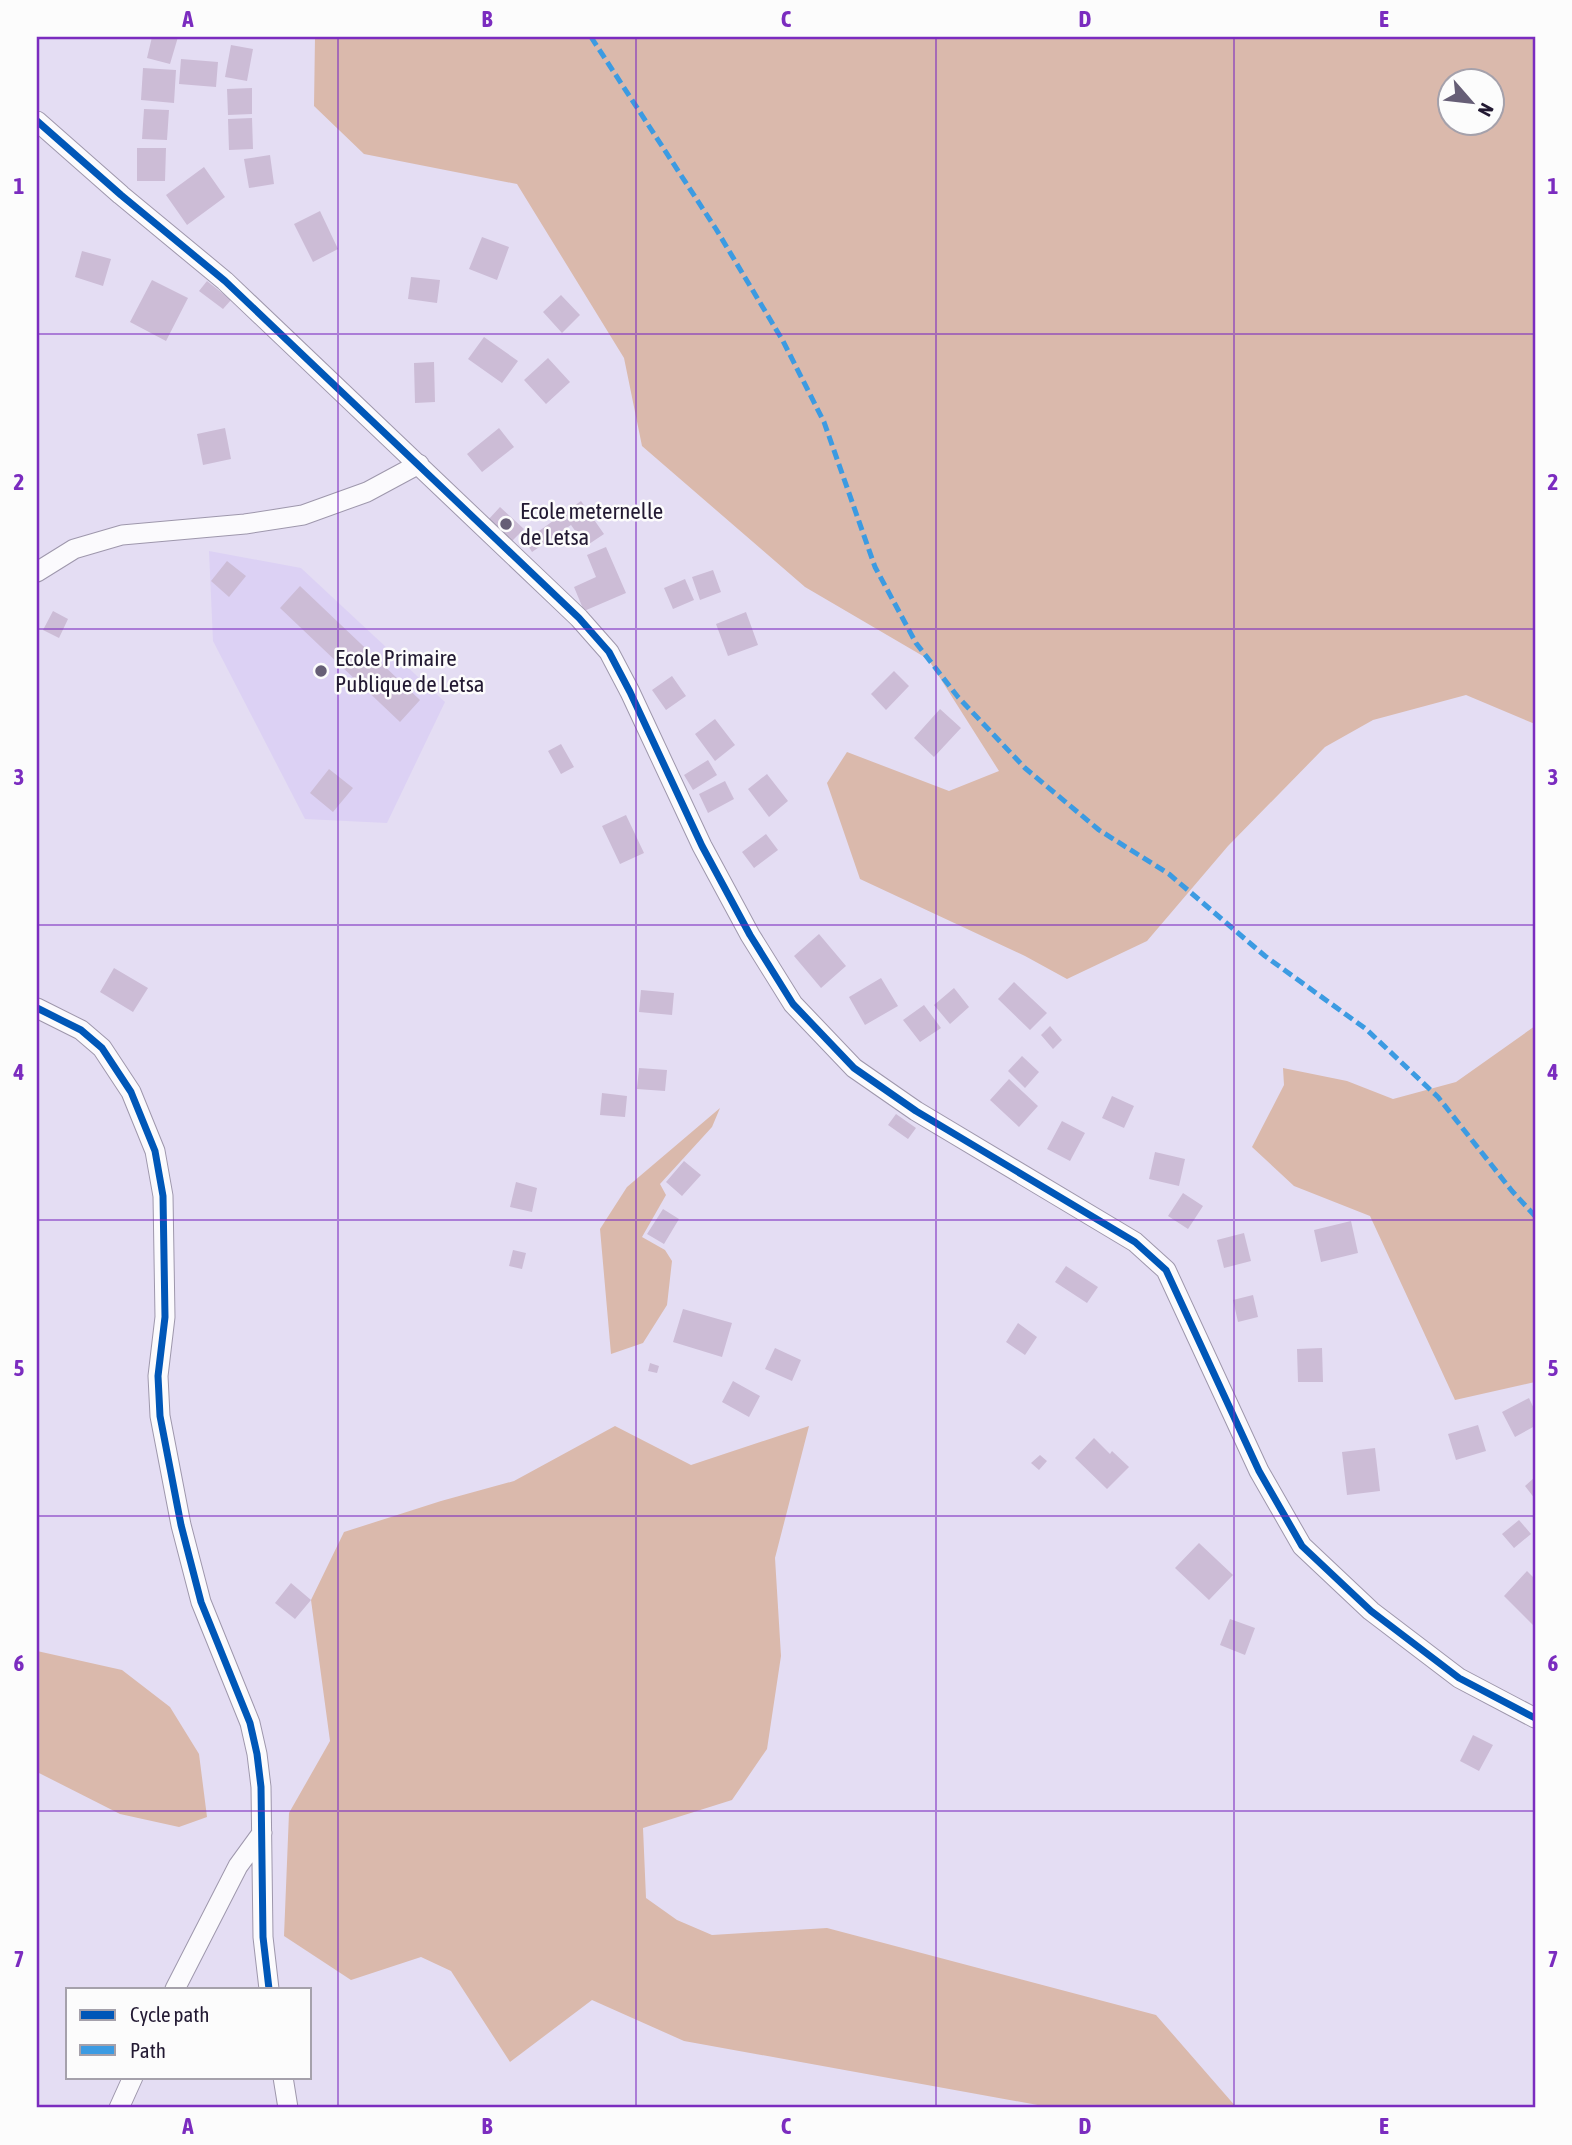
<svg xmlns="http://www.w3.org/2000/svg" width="1572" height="2145" viewBox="0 0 1572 2145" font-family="'Asap Condensed',sans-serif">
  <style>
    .built { fill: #dcd1f4 }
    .green { fill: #dab9ac; fill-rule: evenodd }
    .building { fill: #ccbcd6 }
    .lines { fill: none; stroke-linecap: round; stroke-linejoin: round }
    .street-casing { stroke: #9e97ac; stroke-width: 21 }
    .street { stroke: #fbfafd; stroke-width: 19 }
    .quiet { stroke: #3c9be2; stroke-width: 5; stroke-dasharray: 10 5; stroke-linecap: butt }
    .cycleway-casing { stroke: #fcfcfc; stroke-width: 11 }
    .cycleway { stroke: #0057b8; stroke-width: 7 }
    .grid { fill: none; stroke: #7b2cbf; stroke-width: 2; stroke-opacity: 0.55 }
    .poi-dot { fill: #665e76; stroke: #fcfcfc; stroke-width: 2.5 }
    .labels { text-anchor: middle; stroke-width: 5; stroke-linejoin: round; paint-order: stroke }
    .poi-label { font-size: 23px; fill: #221932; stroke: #fcfcfc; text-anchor: start }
    .neatline { fill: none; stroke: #7b2cbf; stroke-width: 2.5 }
    .grid-label { font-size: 23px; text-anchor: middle; font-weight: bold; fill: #7b2cbf }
  </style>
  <rect width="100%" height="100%" fill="#e4ddf3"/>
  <!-- built -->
  <path class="built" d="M209,551L301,568L445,702L387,823L305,819L213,641Z"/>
  <!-- green -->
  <path class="green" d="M315,37H1535V724L1466,695L1373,720L1325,747L1228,846L1147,941L1067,979L1025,956L860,879L827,783L847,752L949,791L999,771L928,659L805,587L642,446L624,358L517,184L364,154L314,106ZM1492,80V122H1450V80Z
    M1535,1026V1382L1455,1400L1370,1216L1294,1186L1252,1147L1284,1085L1283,1068L1347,1081L1393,1099L1456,1082Z
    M720,1108L712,1127L660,1184L666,1195L642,1237L665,1250L672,1261L667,1305L643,1343L611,1354L600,1229L627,1187Z
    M615,1426L691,1465L809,1426L775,1558L781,1656L767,1749L732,1800L643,1828L646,1898L677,1920L712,1935L827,1928L1156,2015L1237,2108H1054L684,2041L592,2000L510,2062L451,1971L421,1957L351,1980L284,1936L289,1813L330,1741L311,1600L344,1532L441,1501L514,1481Z
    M37,1651L122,1670L170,1707L199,1754L207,1817L179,1827L120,1814L37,1772Z"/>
  <!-- building -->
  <path class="building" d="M152,37H178L170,64L147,58Z
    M231,45L253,49L247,81L225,77Z
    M181,59L218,62L216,87L179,84Z
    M143,68L176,70L174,103L141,100Z
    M252,88V114L228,115L227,89Z
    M144,109L169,110L167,140L142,139Z
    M252,118L253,149L229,150L228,119Z
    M137,148H166L165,181H137Z
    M270,155L274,184L249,188L244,159Z
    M204,167L225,197L187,225L166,195Z
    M320,211L338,249L313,262L294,224Z
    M482,237L509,247L497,280L469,269Z
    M82,251L111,259L103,286L75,277Z
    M411,277L440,280L437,303L408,299Z
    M152,280L188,298L166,341L130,322Z
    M207,281L231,300L223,309L199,291Z
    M561,295L580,315L562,333L543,312Z
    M484,337L518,361L502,383L468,359Z
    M548,358L570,382L546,404L524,380Z
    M434,362L435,402L415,403L414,363Z
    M225,428L231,459L203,465L197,434Z
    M499,428L514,447L482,472L467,454Z
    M581,501L604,534L586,546L571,525L532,552L525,541Z
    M500,507L524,529L511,542L488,520Z
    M606,547L626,593L584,611L574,587L596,577L587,555Z
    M227,561L246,576L229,597L211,581Z
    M713,570L721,592L700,600L692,577Z
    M685,579L694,600L673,609L664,588Z
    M300,586L420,700L400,722L280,608Z
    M53,611L68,619L59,638L43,630Z
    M746,612L758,645L728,656L716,624Z
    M894,671L909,686L886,710L871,694Z
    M672,676L686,696L666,710L652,690Z
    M940,709L961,728L934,757L914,738Z
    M715,719L735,745L715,761L695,734Z
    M561,744L574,767L561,774L548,751Z
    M708,760L717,775L693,790L684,775Z
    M329,769L353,788L333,812L310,793Z
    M767,774L788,801L769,817L748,789Z
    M725,781L734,799L708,813L699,794Z
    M626,815L644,853L620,864L602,826Z
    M766,834L778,850L754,868L742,852Z
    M819,934L846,966L821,988L794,956Z
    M114,968L148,988L133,1012L100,992Z
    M881,978L898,1006L865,1025L849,997Z
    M1014,982L1047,1013L1030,1030L998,999Z
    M954,988L969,1007L950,1024L934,1005Z
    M641,990L674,993L672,1015L639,1012Z
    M924,1005L941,1028L920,1042L903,1020Z
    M1050,1026L1062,1040L1053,1049L1041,1035Z
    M1022,1056L1039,1072L1025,1088L1008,1071Z
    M639,1068L667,1070L665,1091L637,1089Z
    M1009,1079L1038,1106L1019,1127L990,1100Z
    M602,1093L627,1096L625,1117L600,1115Z
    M1112,1096L1134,1106L1124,1128L1102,1118Z
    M896,1114L916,1128L908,1139L888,1125Z
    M1062,1121L1085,1133L1070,1161L1047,1149Z
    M1155,1152L1185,1159L1179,1186L1149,1179Z
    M684,1161L701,1175L682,1196L666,1182Z
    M516,1182L537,1188L532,1212L510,1207Z
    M1183,1193L1203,1206L1188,1229L1168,1216Z
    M663,1209L679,1219L664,1244L647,1234Z
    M1351,1221L1358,1253L1321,1262L1314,1230Z
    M1244,1233L1251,1261L1224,1268L1217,1240Z
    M513,1250L526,1253L522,1269L509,1266Z
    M1066,1266L1098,1287L1087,1303L1055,1282Z
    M1253,1295L1258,1317L1238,1322L1233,1300Z
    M683,1309L732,1323L722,1357L673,1342Z
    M1018,1323L1037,1337L1025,1355L1006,1342Z
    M775,1348L801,1360L792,1381L765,1369Z
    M1322,1348L1323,1382H1298L1297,1349Z
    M650,1363L659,1366L657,1373L648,1371Z
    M733,1381L760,1396L749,1417L722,1402Z
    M1529,1398L1535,1411V1426L1515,1437L1502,1412Z
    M1478,1425L1486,1451L1456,1460L1448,1434Z
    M1094,1438L1110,1454L1112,1451L1129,1467L1107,1489L1075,1458Z
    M1375,1448L1380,1491L1347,1495L1342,1452Z
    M1040,1455L1047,1461L1039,1470L1031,1463Z
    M1535,1477V1499L1525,1486Z
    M1519,1520L1531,1534L1514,1548L1502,1534Z
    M1199,1543L1233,1575L1209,1600L1175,1568Z
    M1527,1571L1535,1579L1534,1626L1504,1596Z
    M291,1583L311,1600L295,1619L275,1603Z
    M1230,1619L1255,1628L1245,1655L1220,1645Z
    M1473,1735L1493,1745L1479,1771L1460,1761Z"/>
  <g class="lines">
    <defs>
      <path id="street" d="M37,121L121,195L225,281L579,618L609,652L630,692L702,846L750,935L793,1004L854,1068L916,1111L1135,1242L1166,1270L1259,1471L1302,1546L1371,1611L1459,1678L1535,1718
        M37,572L74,549L122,535L245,524L303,515L367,492L419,464
        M37,1008L81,1030L102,1048L131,1092L155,1151L163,1196L165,1317L158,1376L160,1416L181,1525L201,1602L250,1723L257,1754L261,1787L263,1937L269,1989
        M175,1989L238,1866L262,1833
        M283,2077L288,2108
        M119,2108L133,2077"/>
    </defs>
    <!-- street casing -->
    <use href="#street" class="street-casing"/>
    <!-- street -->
    <use href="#street" class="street"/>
    <!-- quiet -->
    <path class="quiet" d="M591,37L716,229L783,341L824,422L875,567L916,643L958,697L1025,768L1099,830L1169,874L1265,956L1366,1029L1438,1097L1512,1191L1535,1216"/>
    <defs>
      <path id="cycleway" d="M37,121L121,195L225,281L579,618L609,652L630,692L702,846L750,935L793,1004L854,1068L916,1111L1135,1242L1166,1270L1259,1471L1302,1546L1371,1611L1459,1678L1535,1718
        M37,1008L81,1030L102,1048L131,1092L155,1151L163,1196L165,1317L158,1376L160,1416L181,1525L201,1602L250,1723L257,1754L261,1787L263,1937L269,1989"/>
    </defs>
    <!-- cycleway casing -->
    <use href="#cycleway" class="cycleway-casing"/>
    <!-- cycleway -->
    <use href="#cycleway" class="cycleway"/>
  </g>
  <!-- grid -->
  <path class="grid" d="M338,37V2108M636,37V2108M936,37V2108M1234,37V2108M37,334H1535M37,629H1535M37,925H1535M37,1220H1535M37,1516H1535M37,1811H1535"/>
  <!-- markers -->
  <g class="poi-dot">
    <circle cx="506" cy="524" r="7"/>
    <circle cx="321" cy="671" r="7"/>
  </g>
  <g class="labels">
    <!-- poi labels -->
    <g class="poi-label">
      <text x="520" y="519">Ecole meternelle<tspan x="520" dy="26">de Letsa</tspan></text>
      <text x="335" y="666">Ecole Primaire<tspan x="335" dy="26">Publique de Letsa</tspan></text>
    </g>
  </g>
  <!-- border -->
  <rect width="1572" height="2145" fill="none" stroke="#fcfcfc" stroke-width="77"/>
  <!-- legend -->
  <rect x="66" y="1988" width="245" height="91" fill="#fcfcfc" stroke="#a5a1ab" stroke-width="2"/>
  <rect x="80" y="2010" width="35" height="10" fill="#0057b8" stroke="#a5a1ab" stroke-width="2"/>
  <text x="130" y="2022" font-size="21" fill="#221932">Cycle path</text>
  <rect x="80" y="2045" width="35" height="10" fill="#3c9be2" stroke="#a5a1ab" stroke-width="2"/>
  <text x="130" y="2058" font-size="21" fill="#221932">Path</text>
  <!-- north arrow -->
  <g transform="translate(1471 102) rotate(118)"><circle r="33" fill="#fcfcfc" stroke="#a5a1ab" stroke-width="2"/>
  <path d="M0-5L12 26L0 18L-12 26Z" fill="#665e76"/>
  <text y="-10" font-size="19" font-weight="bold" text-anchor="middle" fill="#221932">N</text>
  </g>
  <rect x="38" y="38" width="1496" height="2068" class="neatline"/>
  <g class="grid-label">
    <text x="188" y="27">A</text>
    <text x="487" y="27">B</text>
    <text x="786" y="27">C</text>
    <text x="1085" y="27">D</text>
    <text x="1384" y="27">E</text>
    <text x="19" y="194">1</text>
    <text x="1553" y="194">1</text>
    <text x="19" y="490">2</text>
    <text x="1553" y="490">2</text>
    <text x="19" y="785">3</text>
    <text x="1553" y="785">3</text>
    <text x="19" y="1080">4</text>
    <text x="1553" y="1080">4</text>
    <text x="19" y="1376">5</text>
    <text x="1553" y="1376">5</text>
    <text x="19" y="1671">6</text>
    <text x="1553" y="1671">6</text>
    <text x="19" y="1967">7</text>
    <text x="1553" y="1967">7</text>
    <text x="188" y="2134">A</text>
    <text x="487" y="2134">B</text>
    <text x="786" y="2134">C</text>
    <text x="1085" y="2134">D</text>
    <text x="1384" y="2134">E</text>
  </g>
</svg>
